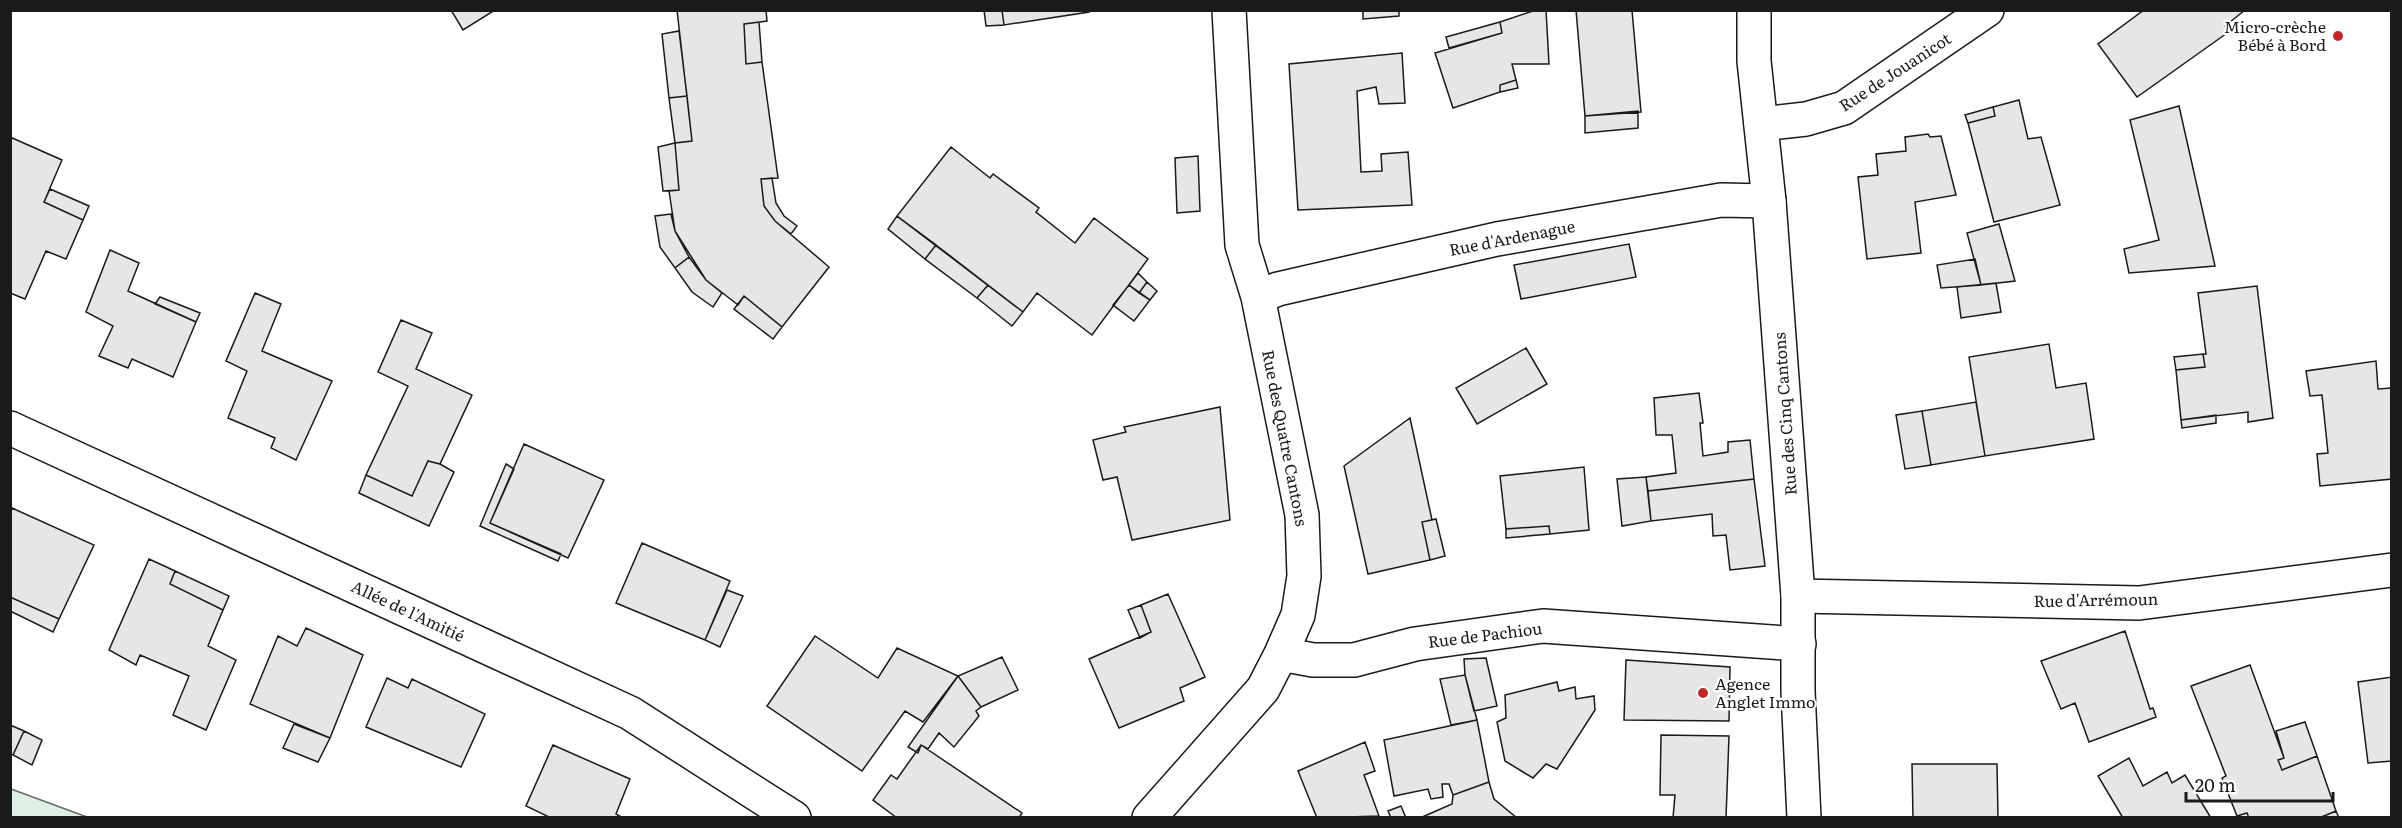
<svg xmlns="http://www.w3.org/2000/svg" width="2402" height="828" viewBox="0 0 2402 828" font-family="Literata,serif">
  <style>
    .green { fill: #e0efe3; stroke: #6a6a6a; stroke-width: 1.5 }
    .building { fill: #e6e6e6; stroke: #1a1a1a; stroke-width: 1.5 }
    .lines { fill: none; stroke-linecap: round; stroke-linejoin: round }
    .street-casing { stroke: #1a1a1a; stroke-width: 36 }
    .secondary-casing { stroke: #1a1a1a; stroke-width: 36 }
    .street { stroke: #fff; stroke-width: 33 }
    .secondary { stroke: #fff; stroke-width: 33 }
    .poi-dot { fill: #c62828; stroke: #fff; stroke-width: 2 }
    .labels { text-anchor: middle; stroke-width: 4.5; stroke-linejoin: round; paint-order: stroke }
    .poi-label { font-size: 16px; fill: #1a1a1a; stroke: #fff; text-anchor: end }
    .street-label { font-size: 16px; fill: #1a1a1a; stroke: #fff }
  </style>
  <rect width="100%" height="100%" fill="#fff"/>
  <!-- green -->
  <path class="green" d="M11,789L87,817H11Z"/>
  <!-- building -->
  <path class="building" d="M451,10H495L463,30Z
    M677,10H766L767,21L744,24L746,64L762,62L778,178L761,179L764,206L775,221L829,267L782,327L744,296L738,305L706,280L675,231L669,191L679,190L675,143L692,141Z
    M984,10H1002L1004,25L986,26Z
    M1002,10H1089V12L1004,25Z
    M1363,10H1399V16L1363,19Z
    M1536,10H1546L1549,64H1512L1516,80L1500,85V92L1453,108L1435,53L1502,33L1500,22Z
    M1576,10H1632L1641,112L1585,116Z
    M2144,10H2245L2225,26L2230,31L2137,97L2098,44Z
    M759,22L762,62L746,64L744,24Z
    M1500,22L1502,33L1449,48L1446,37Z
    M679,31L687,96L669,98L662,34Z
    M1402,53L1405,103L1379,104L1376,87L1357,91L1361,172L1382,171L1381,154L1408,152L1412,205L1298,210L1289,64Z
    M1516,80L1518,88L1500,92V85Z
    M687,96L692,141L675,143L669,98Z
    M2019,100L2028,139L2041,137L2060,205L1994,222L1968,123L1995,116L1993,107Z
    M2179,106L2215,266L2129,273L2124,249L2159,240L2130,120Z
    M1993,107L1995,116L1968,123L1965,115Z
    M1638,111V128L1585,133V116Z
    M1928,134L1930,137L1941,136L1956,195L1915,202L1921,253L1867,259L1858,177L1878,175L1876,154L1906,151L1905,137Z
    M10,137L62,160L44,202L83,220L66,259L46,251L25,299L10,293Z
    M675,143L679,190L663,191L658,147Z
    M951,147L990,178L993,174L1039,208L1036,212L1075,243L1094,218L1148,259L1092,335L1037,293L1023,312L897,216Z
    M1198,156L1200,211L1177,213L1175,158Z
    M772,178L776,203L784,216L797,226L791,234L775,221L764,206L761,179Z
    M50,189L89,206L83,220L44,202Z
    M671,214L675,231L689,257L675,268L660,247L655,216Z
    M897,216L936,245L925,259L888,229Z
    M1999,224L2015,281L1981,285L1967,233Z
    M1629,244L1636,277L1521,299L1514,265Z
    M936,245L988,285L977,298L925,259Z
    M110,250L139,263L128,291L196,322L173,377L132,359L128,368L99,356L113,326L86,312Z
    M689,257L706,280L722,293L713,307L692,292L675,268Z
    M1975,259L1981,285L1941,288L1937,265Z
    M1138,273L1147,282L1139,293L1129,285Z
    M1147,282L1157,291L1150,300L1139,293Z
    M1996,283L2001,312L1961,318L1957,287Z
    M988,285L1023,312L1012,326L977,298Z
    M1129,285L1150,300L1134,321L1113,305Z
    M2257,286L2273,418L2248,422V412L2181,420L2176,370L2205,367L2203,354H2206L2198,293Z
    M255,293L281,304L262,351L332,381L296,460L271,448L275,438L228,418L247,371L226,361Z
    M744,296L782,327L773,339L734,309Z
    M160,297L200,313L196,322L155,304Z
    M401,320L432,333L416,369L472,395L440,464L428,461L412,496L366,475L408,386L378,372Z
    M2049,344L2056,388L2086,383L2094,439L1985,456L1969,357Z
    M1526,348L1547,384L1477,424L1456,388Z
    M2203,354L2205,367L2176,370L2174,357Z
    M2376,361L2378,389L2391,388L2392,479L2320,486L2317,454L2328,453L2322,395L2310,396L2306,371Z
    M1699,393L1703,423H1700L1703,456L1728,452V442L1750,440L1754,479L1648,491L1646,477L1676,473L1672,435H1656L1654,398Z
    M1976,402L1985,456L1931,465L1922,411Z
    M1220,407L1230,520L1132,540L1117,477L1103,480L1093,440L1126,432L1124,427Z
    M1922,411L1931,465L1905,469L1896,415Z
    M2216,415V423L2182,428L2181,420Z
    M1410,418L1432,520L1422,522L1430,560L1368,574L1344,466Z
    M524,444L604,480L568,558L490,523Z
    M428,461L440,464L454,472L429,526L359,493L366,475L412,496Z
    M506,464L514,469L490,523L561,554L558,561L480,526Z
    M1584,467L1589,530L1550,534L1549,526L1506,529L1500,476Z
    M1646,477L1651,521L1622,526L1617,479Z
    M1754,479L1765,566L1730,570L1726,535L1713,536L1712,514L1651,521L1648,491Z
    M12,508L94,545L59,619L10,597V512Z
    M1436,519L1445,556L1430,560L1422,522Z
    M1549,526L1550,534L1506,538V529Z
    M642,543L730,581L705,640L616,603Z
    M149,559L175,571L170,584L223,610L208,646L236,660L206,730L173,715L189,676L140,655L136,665L109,650Z
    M175,571L229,596L223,610L170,584Z
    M727,590L743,596L720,647L705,640Z
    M1168,594L1205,677L1180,688L1184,701L1119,728L1089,659L1151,632L1141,605Z
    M10,597L59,619L53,632L10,611Z
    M1141,605L1151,632L1140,638L1128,610Z
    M306,628L363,655L330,738L250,704L278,636L297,646Z
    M2125,631L2150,709L2153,708L2156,717L2089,742L2075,703L2061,709L2041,661Z
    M815,636L878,678L897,648L958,676L923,722L905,711L862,771L767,706Z
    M1002,657L1018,690L981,707L958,676Z
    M1486,658L1497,706L1474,711L1465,675L1464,659Z
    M1626,660L1730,667L1729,721L1624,720Z
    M2250,665L2284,758L2278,760L2282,770L2317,756L2336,811L2319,818H2249L2247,813L2237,816L2222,778L2226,776L2191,686Z
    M1465,675L1477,720L1451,725L1440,679Z
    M958,676L981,707L976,711L979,716L954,747L939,733L928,749L921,745L918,753L908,747Z
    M2392,677V761L2368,763L2358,682Z
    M387,678L408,688L412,679L485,714L461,767L366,727Z
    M1557,682L1559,691L1575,687L1576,699L1594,696L1595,710L1557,769L1546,764L1533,778L1505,761L1497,722L1506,718L1505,695Z
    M1477,720L1489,782L1453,795L1449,784H1442L1443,797L1431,799L1428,789L1394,796L1384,740Z
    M2305,722L2317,756L2282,770L2278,760L2284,758L2276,731Z
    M294,724L330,738L318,762L283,748Z
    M10,725L24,731L13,755L10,754Z
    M24,731L42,740L32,765L13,755Z
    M1661,735L1729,736L1726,818H1673L1675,795H1660Z
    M1365,742L1375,771L1364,775L1379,816L1317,818L1298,771Z
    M553,745L630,779L616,814L623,818H551L526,806Z
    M921,745L1022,813L1019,818H897L873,800L891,775L897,779Z
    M2129,758L2143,786L2167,772L2172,783L2185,775L2211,818H2123L2098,776Z
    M1912,764H1997L1998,818H1913Z
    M1489,782L1494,799L1517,818H1420L1452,804L1453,795Z
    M1401,806L1406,818H1391L1388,811Z
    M2336,811L2339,818H2319Z"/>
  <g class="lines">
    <defs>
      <path id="street" d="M1761,124L1806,119L1844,108L1987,10
        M1258,297L1278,289L1497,239L1721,200L1769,201
        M10,428L630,713L794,818
        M1798,596L2139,603L2392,570
        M1281,654L1313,660H1354L1415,644L1543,626L1799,644
        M1149,818L1263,689L1281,654L1298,615L1304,576L1302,515L1258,297L1242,245L1229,10"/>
      <path id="secondary" d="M1754,10V61L1769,201L1798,596V691L1804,818"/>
    </defs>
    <!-- street casing -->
    <use href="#street" class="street-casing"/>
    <!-- secondary casing -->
    <use href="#secondary" class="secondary-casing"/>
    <!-- street -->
    <use href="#street" class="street"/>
    <!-- secondary -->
    <use href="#secondary" class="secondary"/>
  </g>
  <!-- markers -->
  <g class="poi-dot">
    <circle cx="2338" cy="36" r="6"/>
    <circle cx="1703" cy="693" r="6"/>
  </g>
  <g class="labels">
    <!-- poi labels -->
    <g class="poi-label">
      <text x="2326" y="33">Micro-crèche<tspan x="2326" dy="18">Bébé à Bord</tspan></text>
      <text x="1715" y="690" text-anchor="start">Agence<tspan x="1715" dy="18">Anglet Immo</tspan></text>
    </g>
    <!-- street labels -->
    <g class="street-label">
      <text transform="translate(1895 72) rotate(-33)" y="6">Rue de Jouanicot</text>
      <text transform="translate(1512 238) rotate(-11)" y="6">Rue d'Ardenague</text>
      <text transform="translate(1785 414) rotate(-94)" y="6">Rue des Cinq Cantons</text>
      <text transform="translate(1285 438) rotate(79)" y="6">Rue des Quatre Cantons</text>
      <text transform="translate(2096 600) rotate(-1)" y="6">Rue d'Arrémoun</text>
      <text transform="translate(408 611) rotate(25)" y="6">Allée de l'Amitié</text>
      <text transform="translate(1485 635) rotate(-7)" y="6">Rue de Pachiou</text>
    </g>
  </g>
  <!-- border -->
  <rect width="2402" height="828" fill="none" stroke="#1a1a1a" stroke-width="24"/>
  <!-- scale -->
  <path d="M2186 792v9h147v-9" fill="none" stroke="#1a1a1a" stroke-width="3"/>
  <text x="2195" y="792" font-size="18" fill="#1a1a1a" stroke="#ffffff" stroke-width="4.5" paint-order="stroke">20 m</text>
</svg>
